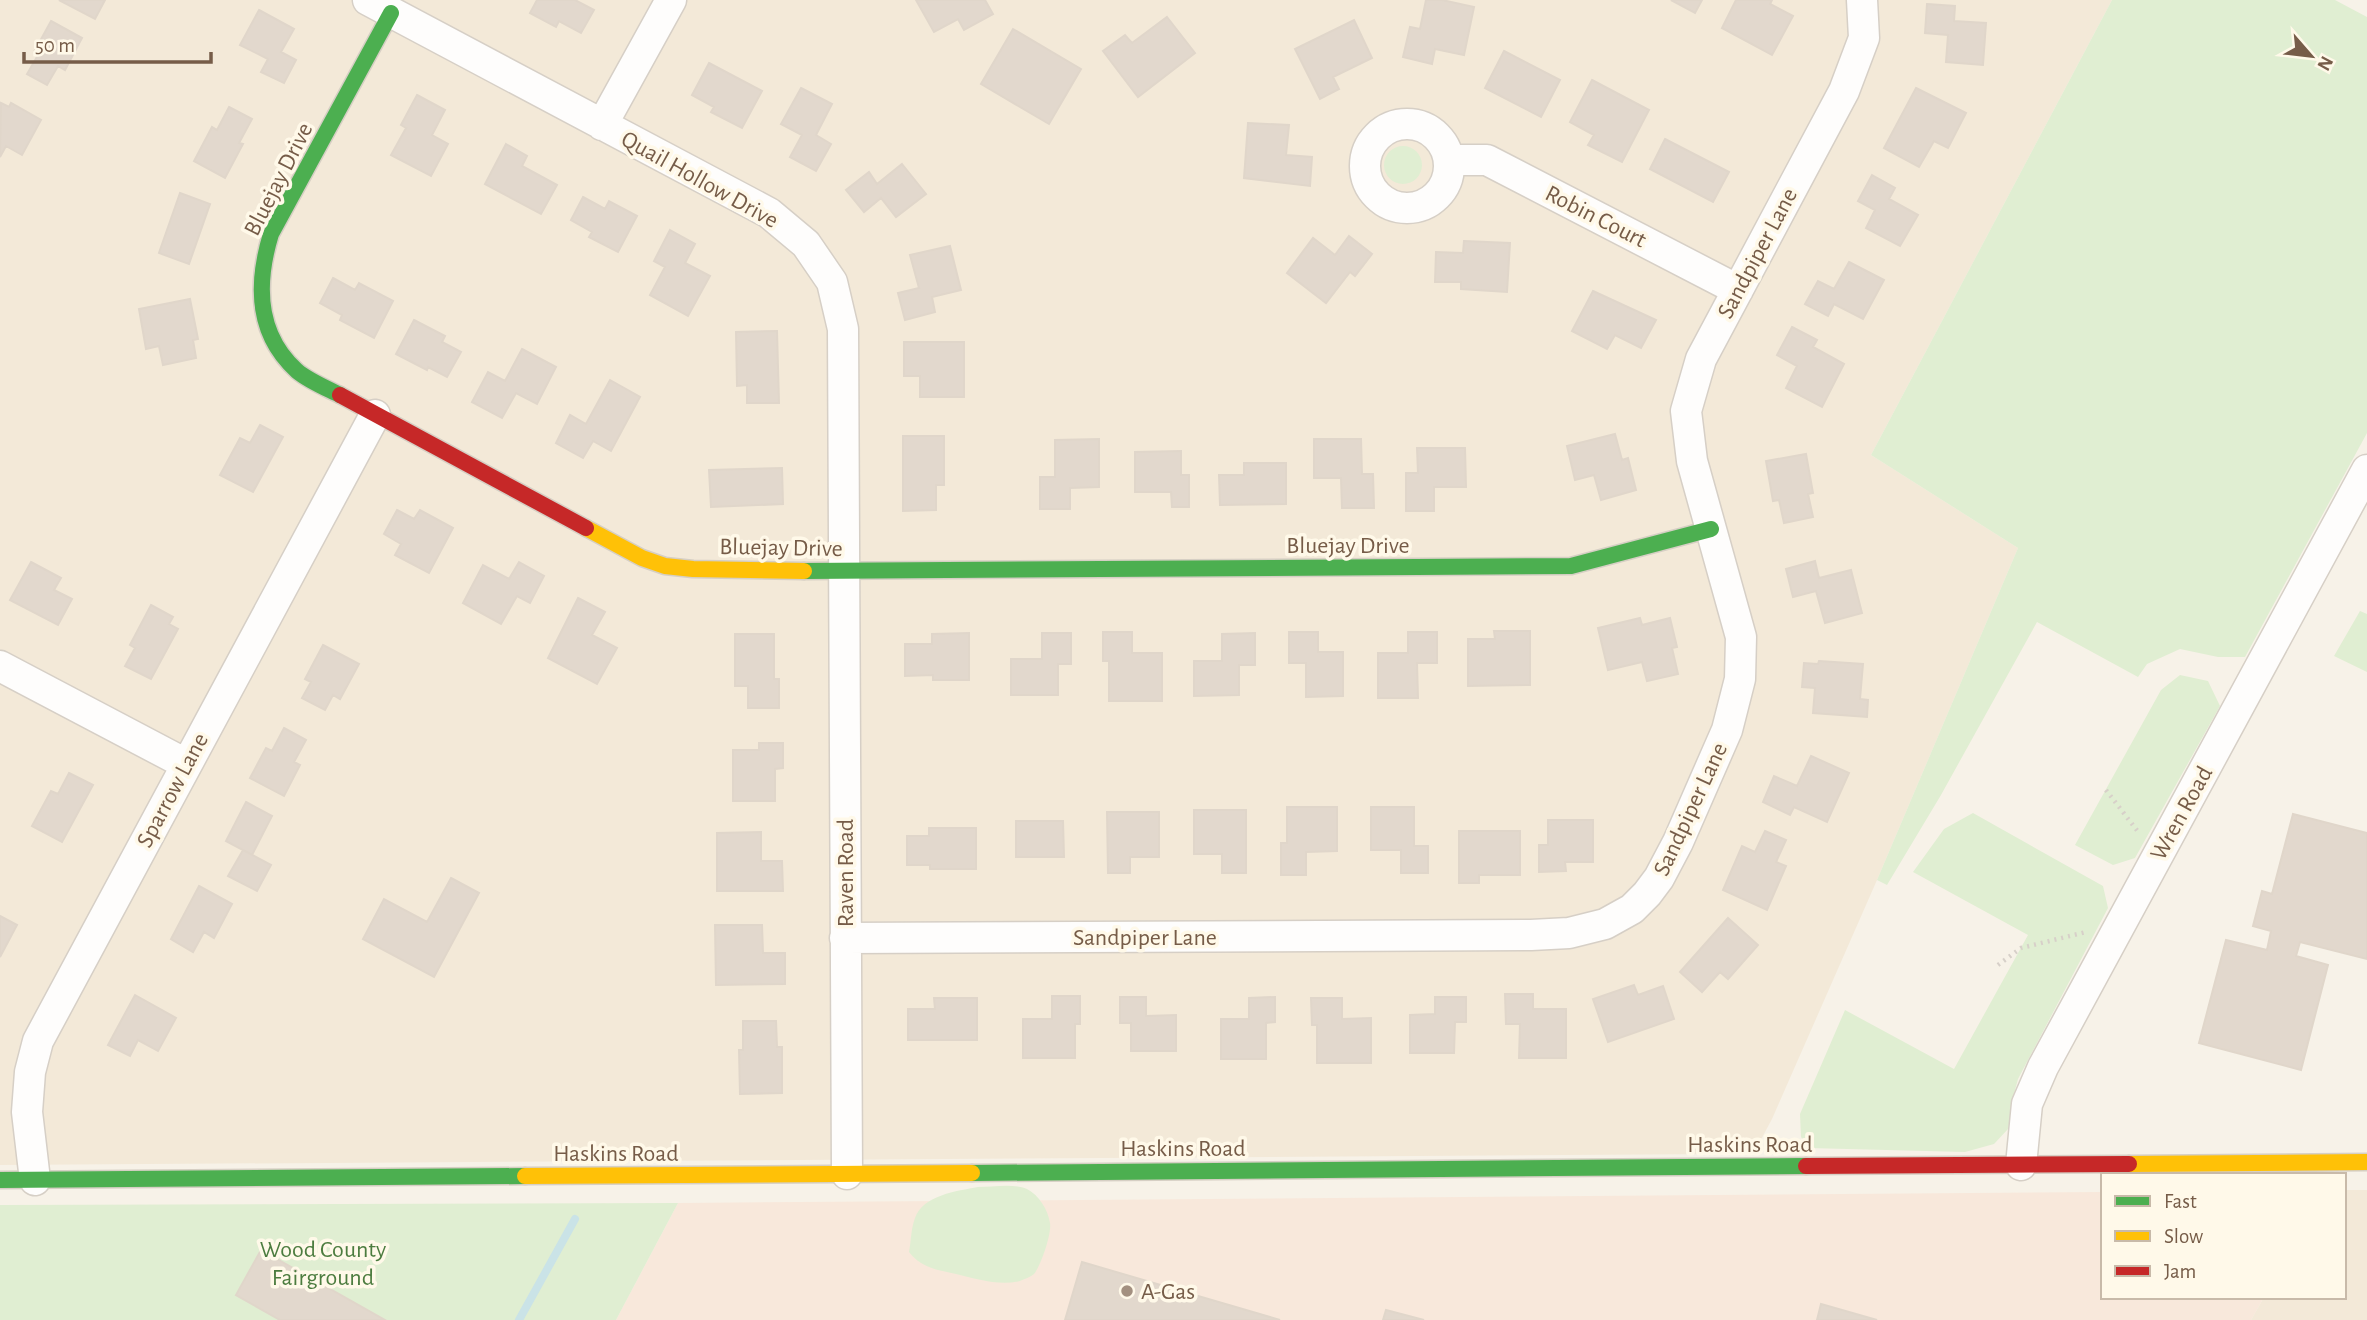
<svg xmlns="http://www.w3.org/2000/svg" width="2367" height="1320" viewBox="0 0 2367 1320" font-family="'Alegreya Sans',sans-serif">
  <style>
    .residential { fill: #f3e9d8 }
    .commercial { fill: #f8e8db }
    .green { fill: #e0eed2 }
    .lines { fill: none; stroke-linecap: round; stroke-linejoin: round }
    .stream { stroke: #cae3e7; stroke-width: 8 }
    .building { fill: #e2d8cd; stroke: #e0d6ca; stroke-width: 2 }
    .street-casing { stroke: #d6cfc6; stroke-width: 33 }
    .fast-casing { stroke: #d6cfc4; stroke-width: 19 }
    .slow-casing { stroke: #d6cfc4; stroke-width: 19 }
    .jam-casing { stroke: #d6cfc4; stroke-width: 19 }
    .path { stroke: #d7d0c9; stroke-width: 4.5; stroke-dasharray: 2 5; stroke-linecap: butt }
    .street { stroke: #fefdfc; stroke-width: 30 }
    .fast { stroke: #4caf50; stroke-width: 16 }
    .slow { stroke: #ffc107; stroke-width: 16 }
    .jam { stroke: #c62828; stroke-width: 16 }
    .poi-dot { fill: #a39080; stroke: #fff9e9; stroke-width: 2.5 }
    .labels { text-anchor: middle; stroke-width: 7; stroke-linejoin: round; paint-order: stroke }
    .street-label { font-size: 24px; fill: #765c48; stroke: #fff9e9 }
    .park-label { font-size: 24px; fill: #4c7c3f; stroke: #fff9e9 }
    .poi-label { font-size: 24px; fill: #765c48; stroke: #fff9e9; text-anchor: start }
  </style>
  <rect width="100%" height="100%" fill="#f7f2e8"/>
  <!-- residential -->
  <path class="residential" d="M0,0H2112L1871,455L2018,548L1877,880L1772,1119L1757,1147L1731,1154L0,1165Z
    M2344,1190H2367V1320H2251L2264,1297H2344Z"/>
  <!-- commercial -->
  <path class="commercial" d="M2103,1192V1297H2264L2251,1320H616L678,1203Z"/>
  <!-- green -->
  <path class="green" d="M2112,0H2335L2367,17V433L2245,657H2218L2180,649L2147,664L2138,677L2037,622L1941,795L1887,885L1877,880L2018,548L1871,455Z
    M1384 165a19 19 0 1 1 38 0a19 19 0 1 1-38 0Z
    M2360,611L2367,614V672L2334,656Z
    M2180,675L2208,681L2220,706L2135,858L2113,865L2075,845L2161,690Z
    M1973,813L2103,886L2108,908L2018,1079L2011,1105L2009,1128L1994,1144L1965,1152L1808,1148L1801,1137L1800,1114L1845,1010L1954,1069L2028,935L1913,872L1944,829Z
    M978,1187C992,1187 1014,1183 1027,1189C1039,1195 1048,1210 1050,1223C1052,1233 1041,1266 1034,1274C1031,1277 1024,1279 1020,1281C999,1286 977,1279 956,1274C938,1270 921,1268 909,1252C911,1242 911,1228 915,1218C923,1195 957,1191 978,1187Z
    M678,1203L616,1320H0V1205Z"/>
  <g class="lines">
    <!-- stream -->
    <path class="stream" d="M519,1320L575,1219"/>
  </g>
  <!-- building -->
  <path class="building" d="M59,0H105L95,19Z
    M537,0H575L594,10L581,33L559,21L556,27L530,13Z
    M916,0H985L993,14L964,30L958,19L934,32Z
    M1426,0H1442L1474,7L1464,55L1435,49L1432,64L1403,57L1410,27L1420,29Z
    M1671,0H1702L1695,13Z
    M1736,0H1772L1770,4L1793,16L1772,55L1722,28Z
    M1927,4L1955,6L1954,21L1986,23L1983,65L1946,62L1948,35L1925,33Z
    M259,10L294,29L281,52L296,60L284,83L261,72L268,59L240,45Z
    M1167,17L1195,53L1138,97L1103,51L1125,35L1132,43Z
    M1354,20L1372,58L1333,77L1339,89L1320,99L1295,49Z
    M51,21L82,38L65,70L58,66L47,85L27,74L38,55L34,52Z
    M1013,29L1081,69L1049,124L981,84Z
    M1504,51L1560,80L1541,117L1485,88Z
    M709,63L762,91L742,128L711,112L714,107L692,95Z
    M1592,80L1649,110L1622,162L1588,145L1594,135L1570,122Z
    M801,88L832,104L816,135L831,144L816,171L790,157L802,135L781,124Z
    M1916,88L1966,113L1948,148L1934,141L1919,167L1884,148Z
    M417,95L445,110L432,135L448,144L431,176L391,155L406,128L401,125Z
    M1,103L9,107L11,103L41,120L22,155L6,146L0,157Z
    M229,107L252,119L239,143L243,144L225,178L194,161L212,127L217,130Z
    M1248,123L1289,125L1286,155L1312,157L1310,186L1244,178Z
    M1665,139L1729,172L1713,202L1650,169Z
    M506,144L527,156L522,166L557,185L541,214L485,184Z
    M902,164L926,194L896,217L881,198L864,212L846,190L869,172L877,184Z
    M1872,175L1895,188L1889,199L1918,215L1900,246L1866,228L1875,210L1858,201Z
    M180,193L210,204L189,264L159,253Z
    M583,197L605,209L609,201L637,216L618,252L589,237L592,232L571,220Z
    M670,230L695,244L685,263L710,276L688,316L650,295L665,267L654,261Z
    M1349,236L1372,254L1355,276L1350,272L1326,303L1287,273L1313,238L1335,255Z
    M1464,241L1510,243L1507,292L1461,289V282H1435L1436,252L1463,253Z
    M950,246L961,290L932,297L935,312L905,320L898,293L919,288L910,255Z
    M1849,262L1884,280L1863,319L1834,304L1828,316L1805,304L1818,281L1834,289Z
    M333,278L355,290L359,283L393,301L374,338L340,320L342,315L320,303Z
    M1593,291L1656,320L1641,348L1615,335L1607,349L1572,331Z
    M190,299L198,339L193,340L196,358L163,365L159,346L146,349L139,309Z
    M414,320L445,336L442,342L461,352L447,377L428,367L427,370L396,354Z
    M1792,327L1817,340L1813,347L1844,364L1822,407L1786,388L1797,366L1777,355Z
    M777,331L779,403H747V385L737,386L736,332Z
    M904,342H964V397H920V376H904Z
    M522,349L556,367L537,404L516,393L502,418L472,402L488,372L505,381Z
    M610,380L640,397L611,451L593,441L583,458L556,443L570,415L586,424Z
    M260,425L283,437L253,492L220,475L240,438L250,443Z
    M1615,434L1622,460L1628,458L1636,490L1601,500L1594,475L1575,480L1567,446Z
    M903,436H944V485H936V510L903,511Z
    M1099,439V487L1070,488V509H1040V477H1055V440Z
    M1314,439H1361L1362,474H1373L1374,508H1342L1341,478H1314Z
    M1417,448H1465L1466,487H1434V511H1406V473H1418Z
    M1181,451V475H1189V507H1172L1171,492H1135V452Z
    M1806,454L1813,493L1808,494L1813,517L1784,523L1779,500L1773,501L1766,461Z
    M1244,463H1286V504L1220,505L1219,475H1244Z
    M782,468L783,504L711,507L709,470Z
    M397,510L414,519L420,510L453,528L429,573L395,555L401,544L384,534Z
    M1815,561L1819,578L1851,570L1862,613L1825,623L1816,591L1793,597L1786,569Z
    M31,562L61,578L54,590L72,599L58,625L10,600Z
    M519,562L544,576L530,603L517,596L501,624L463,603L483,565L509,579Z
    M578,598L605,612L592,635L617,648L597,684L548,658Z
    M151,605L173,617L169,624L178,629L151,679L125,666L135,648L130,645Z
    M1640,618L1642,625L1670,618L1677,647L1672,648L1678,674L1647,681L1642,662L1608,670L1598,628Z
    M1494,631H1530V685L1468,686V639H1495Z
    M1103,632H1132V653H1162V701H1109V661H1103Z
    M1289,632H1318V652H1343V696L1306,697V663H1289Z
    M1408,632H1437V663H1417L1418,698H1378V653H1408Z
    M969,633V680H933V675L905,676V644H932V634Z
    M1042,633H1071V664H1058V695H1011V659H1042Z
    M1255,633V665H1239V695L1194,696V661H1222V634Z
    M735,634H774V679H779V708H748V686H735Z
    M323,645L359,664L340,699L333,695L325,710L302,698L311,682L305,679Z
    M1819,661L1863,664L1860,699L1868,700L1867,717L1813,713L1815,688L1802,687L1804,663L1818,664Z
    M284,728L306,740L294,762L300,765L284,796L250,778L266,748L272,751Z
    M759,743H783V768L775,769V801H733V750H759Z
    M1811,756L1849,773L1827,822L1794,807L1790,815L1763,802L1774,776L1797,786Z
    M69,773L93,785L62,842L32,826L51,791L58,794Z
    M246,802L272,816L252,855L226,841Z
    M1287,807H1337V851L1306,852V875H1281V843H1287Z
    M1371,807H1414V846H1428V873H1401V850H1371Z
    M1194,810H1246V873H1222V854H1194Z
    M1107,812H1159V857H1130V873H1108Z
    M2293,814L2367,833V959L2300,942L2296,956L2328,965L2301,1070L2199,1043L2226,940L2267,950L2271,931L2253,926L2262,891L2272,894Z
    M1548,820H1593V862H1565L1566,871L1539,872V845H1548Z
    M1016,821H1063L1064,857H1016Z
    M929,828H976V869H930V865H907V836H929Z
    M1459,831H1520V875H1479V883H1459Z
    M1765,831L1786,840L1776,862L1786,866L1767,910L1723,890L1742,846L1755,852Z
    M761,832V861H782L783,891H717V833Z
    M243,850L271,865L257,891L228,876Z
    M451,878L479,893L434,977L363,939L384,899L427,922Z
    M199,886L232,904L214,938L204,932L193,952L171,939Z
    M0,916L17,925L0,957Z
    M1728,918L1758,945L1728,979L1720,972L1702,992L1680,972Z
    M715,925H762L763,953H785V984L716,985Z
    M1634,985L1638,995L1663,986L1674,1019L1608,1042L1593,999Z
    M1505,994H1533V1009H1566V1058H1519L1520,1024H1506Z
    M135,995L176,1018L158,1051L138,1040L130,1056L108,1045Z
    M1052,996H1080V1024H1075V1058H1023V1019H1052Z
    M1120,997H1146V1016L1176,1015V1051H1131V1023H1120Z
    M1275,997V1022L1266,1023V1059H1221V1019H1249V998Z
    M1435,997H1466V1022H1455L1454,1053H1410V1015L1435,1014Z
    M934,998H977V1040H908V1009H935Z
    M1311,998H1342V1019L1371,1018V1063H1317V1025H1312Z
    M743,1021H776L777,1047H782V1093L740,1094L739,1050H743Z
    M261,1250L385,1320H280L236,1295Z
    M1082,1262L1280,1320H1065Z
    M1821,1304L1877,1320H1817Z
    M1386,1310L1424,1320H1383Z"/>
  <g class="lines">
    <defs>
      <path id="street" d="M368,0L769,213L806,244L832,282L843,329L847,1174
        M1365 166a42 42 0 1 1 84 0a42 42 0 1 1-84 0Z
        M602,125L671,0
        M1449,160H1487L1738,290
        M0,666L186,764
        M845,938L1531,935L1569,933L1605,924L1632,909L1647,894L1659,878L1678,842L1727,730L1740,679L1741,637L1692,461L1686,411L1701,359L1844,91L1864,38L1862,0
        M2021,1165L2027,1104L2043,1067L2367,470
        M35,1180L27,1112L30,1072L38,1041L375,415"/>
      <path id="fast" d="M340,395C326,388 309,381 297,371C256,334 256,283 271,234L391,13
        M804,571L1571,566L1711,529
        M972,1173L1806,1166
        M0,1180L525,1176"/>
      <path id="slow" d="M586,528L642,558L665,566L693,569L804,571
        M2129,1164L2367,1162
        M525,1176L972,1173"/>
      <path id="jam" d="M340,395L586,528
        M1806,1166L2129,1164"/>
    </defs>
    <!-- street casing -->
    <use href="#street" class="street-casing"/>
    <!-- fast casing -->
    <use href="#fast" class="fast-casing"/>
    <!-- slow casing -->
    <use href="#slow" class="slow-casing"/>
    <!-- jam casing -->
    <use href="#jam" class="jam-casing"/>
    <!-- path -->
    <path class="path" d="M2106,790L2139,833
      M1998,965L2021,948L2086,932"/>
    <!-- street -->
    <use href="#street" class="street"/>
    <!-- fast -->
    <use href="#fast" class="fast"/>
    <!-- slow -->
    <use href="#slow" class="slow"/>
    <!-- jam -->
    <use href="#jam" class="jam"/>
  </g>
  <!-- markers -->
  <circle class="poi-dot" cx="1127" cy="1291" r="7"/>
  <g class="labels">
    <!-- street labels -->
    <g class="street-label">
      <text transform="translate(278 179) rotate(-63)" y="8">Bluejay Drive</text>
      <text transform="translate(700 179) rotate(29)" y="8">Quail Hollow Drive</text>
      <text transform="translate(1596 216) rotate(27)" y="8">Robin Court</text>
      <text transform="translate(1757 253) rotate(-62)" y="8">Sandpiper Lane</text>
      <text x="1348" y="553">Bluejay Drive</text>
      <text transform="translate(781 547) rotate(1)" y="8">Bluejay Drive</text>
      <text transform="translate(172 790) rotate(-62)" y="8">Sparrow Lane</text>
      <text transform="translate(1690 809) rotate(-65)" y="8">Sandpiper Lane</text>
      <text transform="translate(2181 813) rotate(-61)" y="8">Wren Road</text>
      <text transform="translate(845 873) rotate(-90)" y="8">Raven Road</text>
      <text x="1145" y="945">Sandpiper Lane</text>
      <text x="1750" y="1152">Haskins Road</text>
      <text x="1183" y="1156">Haskins Road</text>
      <text x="616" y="1161">Haskins Road</text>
    </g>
    <!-- park labels -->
    <g class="park-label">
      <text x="323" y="1257">Wood County<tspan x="323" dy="28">Fairground</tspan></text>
    </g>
    <!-- poi labels -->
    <g class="poi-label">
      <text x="1141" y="1299">A-Gas</text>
    </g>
  </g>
  <!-- legend -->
  <rect x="2101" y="1173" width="245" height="126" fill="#fff9e9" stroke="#c8baa9" stroke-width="2"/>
  <rect x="2115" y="1196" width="35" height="10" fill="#4caf50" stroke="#c8baa9" stroke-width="2"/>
  <text x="2164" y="1208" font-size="21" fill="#765c48">Fast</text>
  <rect x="2115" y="1231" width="35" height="10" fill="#ffc107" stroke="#c8baa9" stroke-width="2"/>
  <text x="2164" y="1243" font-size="21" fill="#765c48">Slow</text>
  <rect x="2115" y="1266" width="35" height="10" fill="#c62828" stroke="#c8baa9" stroke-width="2"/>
  <text x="2164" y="1278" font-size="21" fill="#765c48">Jam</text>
  <!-- north arrow -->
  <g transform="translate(2311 56) rotate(118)" stroke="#fff9e9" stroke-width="5" paint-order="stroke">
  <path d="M0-5L12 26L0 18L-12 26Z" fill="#765c48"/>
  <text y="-10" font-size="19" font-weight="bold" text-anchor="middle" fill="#765c48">N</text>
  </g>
  <!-- scale -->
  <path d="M24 52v10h187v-10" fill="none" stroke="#765c48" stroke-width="3.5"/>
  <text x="35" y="52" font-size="21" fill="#765c48" stroke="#fff9e9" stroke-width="5" paint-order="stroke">50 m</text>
</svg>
